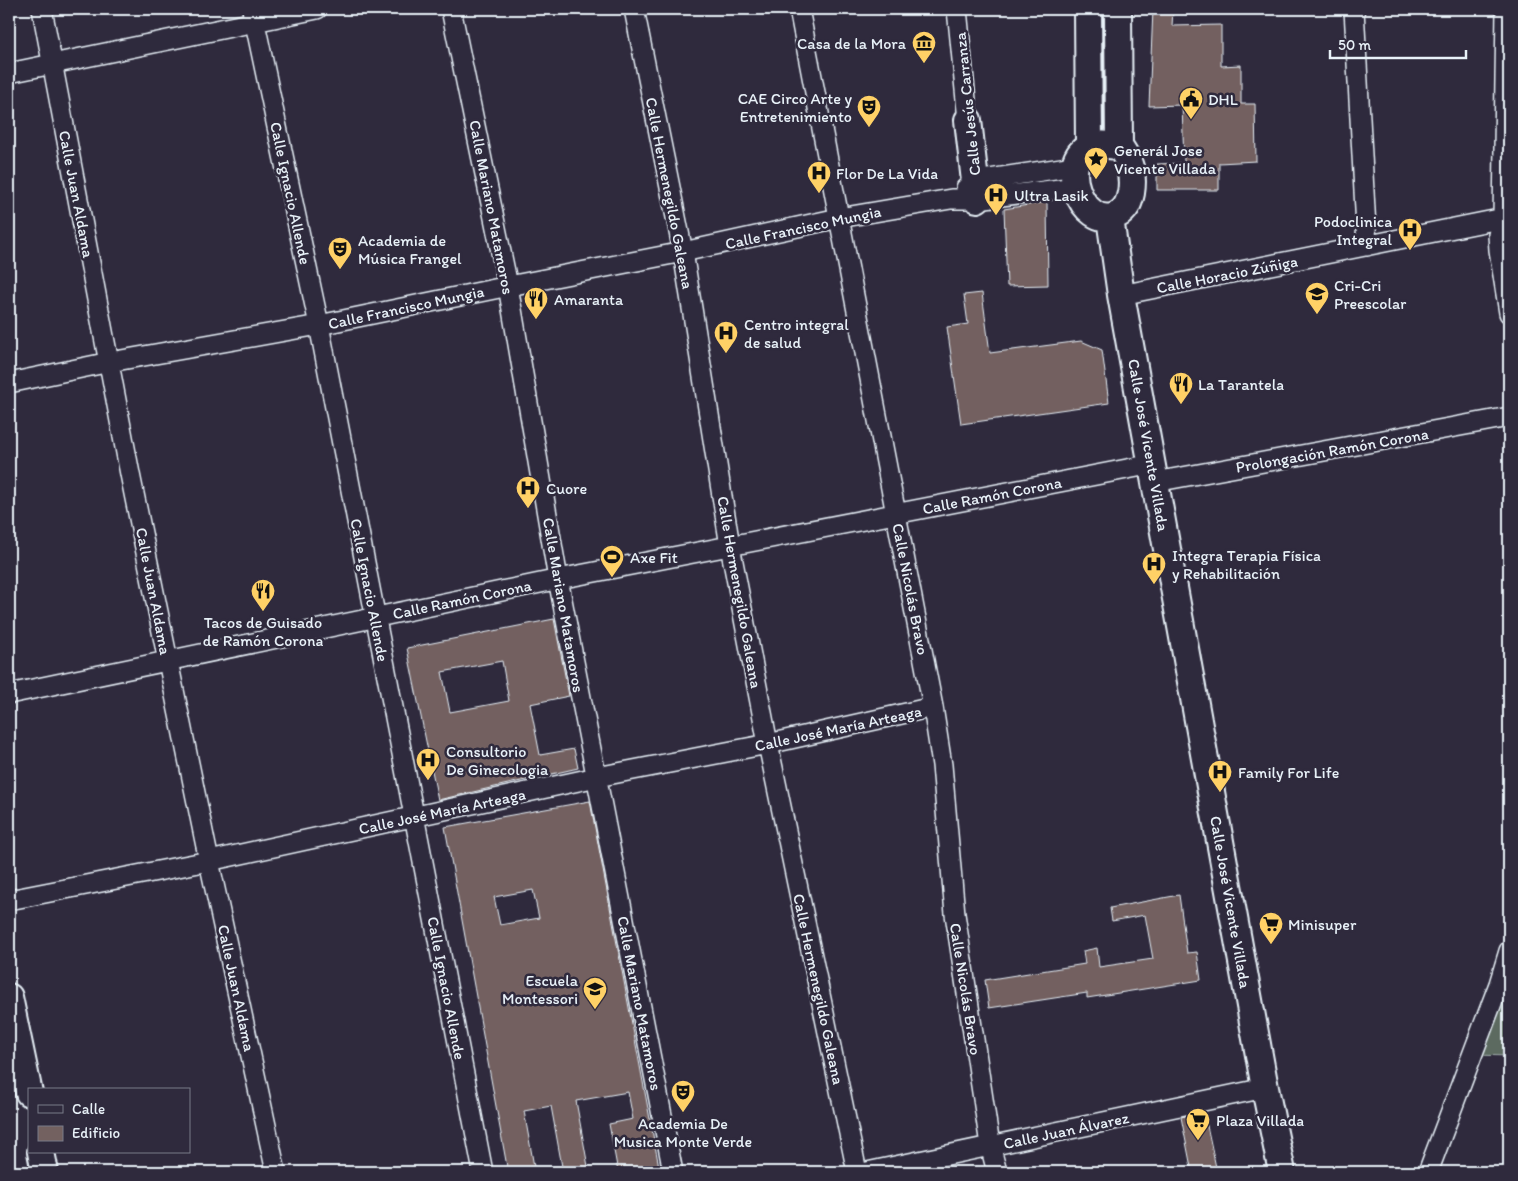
<svg xmlns="http://www.w3.org/2000/svg" width="1518" height="1181" viewBox="0 0 1518 1181" font-family="Itim,sans-serif">
  <style>
    .green { fill: #5b6a61; stroke: #a2aeac }
    .building { fill: #736160; stroke: #e8f1f8; fill-rule: evenodd }
    .lines { fill: none; stroke-linecap: round; stroke-linejoin: round }
    .street-casing { stroke: #e8f1f8; stroke-width: 22 }
    .secondary-casing { stroke: #e8f1f8; stroke-width: 30 }
    .street { stroke: #2f2a3d; stroke-width: 19 }
    .secondary { stroke: #2f2a3d; stroke-width: 26 }
    .labels { text-anchor: middle; stroke-width: 5; stroke-linejoin: round; paint-order: stroke }
    .poi-label { font-size: 16px; fill: #e8f1f8; stroke: #2f2a3d; text-anchor: start }
    .street-label { font-size: 16px; fill: #e8f1f8; stroke: #2f2a3d }
  </style>
  <rect width="100%" height="100%" fill="#2f2a3d"/>
  <filter id="ink" filterUnits="userSpaceOnUse"><feTurbulence type="fractalNoise" baseFrequency=".02" numOctaves="2"/><feDisplacementMap in="SourceGraphic" scale="10" xChannelSelector="R" yChannelSelector="G"/><feConvolveMatrix kernelMatrix="1 2 1 2 8 2 1 2 1" color-interpolation-filters="sRGB"/></filter>
  <g filter="url(#ink)">
    <!-- green -->
    <path class="green" d="M1509,966V1056L1476,1055Z"/>
    <!-- building -->
    <path class="building" d="M1153,9H1173L1172,26L1221,25V66L1241,65V104H1255L1256,161L1219,163V190H1157V164L1184,163L1182,105L1149,106Z
      M1047,202L1048,285L1007,286L1004,209Z
      M982,293L990,353L1081,341L1102,350L1109,403L961,424L947,327L968,324L964,295Z
      M554,619L569,696L530,704L540,755L574,749L578,768L438,800L407,648ZM502,661L509,701L450,712L442,672Z
      M590,801L659,1167L631,1172H618L609,1124L633,1119L628,1092L576,1101L589,1172H563L551,1106L524,1111L535,1172H508L445,827ZM533,890L539,918L500,925L494,897Z
      M1179,895L1187,953L1197,952L1201,980L1087,998V993L989,1008L985,980L1085,964L1083,951L1097,948L1099,967L1153,959L1145,915L1112,921L1110,908Z
      M1204,1112L1217,1172H1192L1181,1117Z"/>
    <g class="lines">
      <defs>
        <path id="street" d="M42,9L130,474L168,661L209,861L276,1172
          M252,9L319,325L483,1172
          M451,9L508,286L558,579L673,1172
          M634,9L683,252L730,546L768,744L857,1172
          M799,9L933,707L942,765L955,914L990,1145L997,1172
          M957,9L968,120
          M1354,9L1367,246
          M1506,9L1503,218L1498,235L1499,250L1509,313
          M9,73L317,9
          M966,188L976,181L1074,166
          M1121,295L1509,217
          M9,383L110,362L319,325L514,285L683,252L839,218L951,199H977L1076,187
          M1155,482L1509,417
          M9,694L569,577L1153,464
          M9,900L209,861L597,777L768,744L933,707
          M867,1172L1265,1088
          M1428,1172L1499,984L1509,951"/>
        <path id="secondary" d="M1088,9L1089,146
          M1118,9L1119,146
          M968,120L977,199
          M1097,144L1119,146C1130,160 1134,175 1131,193C1129,203 1126,210 1117,215C1083,233 1051,154 1097,144Z
          M1110,218L1121,295L1209,781L1265,1088L1282,1172
          M9,997L29,1093
          M41,1152L45,1172"/>
      </defs>
      <!-- street casing -->
      <use href="#street" class="street-casing"/>
      <!-- secondary casing -->
      <use href="#secondary" class="secondary-casing"/>
      <!-- street -->
      <use href="#street" class="street"/>
      <!-- secondary -->
      <use href="#secondary" class="secondary"/>
    </g>
  </g>
  <!-- icons -->
  <defs>
    <symbol id="museum-pin" viewBox="-11 -11 22 30"><path d="M0 17L-7.5 6A9.5 9.5 0 1 1 7.5 6Z" fill="#ffd166" stroke="#2f2a3d"/><path d="M0-6L6-3V-2H-6V-3ZM-5-1h2V3h-2ZM-1-1h2V3h-2ZM3-1h2V3H3ZM-6 4H6V6H-6Z" fill="#111"/></symbol>
    <symbol id="civic-pin" viewBox="-11 -11 22 30"><path d="M0 17L-7.5 6A9.5 9.5 0 1 1 7.5 6Z" fill="#ffd166" stroke="#2f2a3d"/><path d="M-.6-6.5H3V-4.5H.6V-3L4-1V1h2V6H-6V1h2V-1L-.6-3ZM-1.2 2.5V6h2.4V2.5Z" fill="#111"/></symbol>
    <symbol id="theatre-pin" viewBox="-11 -11 22 30"><path d="M0 17L-7.5 6A9.5 9.5 0 1 1 7.5 6Z" fill="#ffd166" stroke="#2f2a3d"/><path d="M-5-5.5Q0-4 5-5.5V0Q5 5 0 6Q-5 5-5 0ZM-3.3-2.5H-1v1.5H-3.3ZM1-2.5H3.3v1.5H1ZM-2.8 1Q0 5.5 2.8 1Z" fill="#111"/></symbol>
    <symbol id="sight-pin" viewBox="-11 -11 22 30"><path d="M0 17L-7.5 6A9.5 9.5 0 1 1 7.5 6Z" fill="#ffd166" stroke="#2f2a3d"/><path d="M0-6L1.8-2.2L6-1.7L2.9 1.2L3.7 5.4L0 3.3L-3.7 5.4L-2.9 1.2L-6-1.7L-1.8-2.2Z" fill="#111"/></symbol>
    <symbol id="hospital-pin" viewBox="-11 -11 22 30"><path d="M0 17L-7.5 6A9.5 9.5 0 1 1 7.5 6Z" fill="#ffd166" stroke="#2f2a3d"/><path d="M-5-5h3v3.5h4V-5h3V5h-3V1.5h-4V5h-3Z" fill="#111"/></symbol>
    <symbol id="school-pin" viewBox="-11 -11 22 30"><path d="M0 17L-7.5 6A9.5 9.5 0 1 1 7.5 6Z" fill="#ffd166" stroke="#2f2a3d"/><path d="M0-5L7-2L0 1L-7-2ZM-4 1L0 2.5L4 1V4Q0 6-4 4Z" fill="#111"/></symbol>
    <symbol id="restaurant-pin" viewBox="-11 -11 22 30"><path d="M0 17L-7.5 6A9.5 9.5 0 1 1 7.5 6Z" fill="#ffd166" stroke="#2f2a3d"/><path d="M-5-6h1v4h1v-4h1v4h1v-4h1v5L-1.5 .5V6h-2V.5L-5-1ZM5-6V6H3V1.5H1.5Q1.5-4 5-6Z" fill="#111"/></symbol>
    <symbol id="stadium-pin" viewBox="-11 -11 22 30"><path d="M0 17L-7.5 6A9.5 9.5 0 1 1 7.5 6Z" fill="#ffd166" stroke="#2f2a3d"/><path d="M0-5a6.5 5 0 1 0 0 10a6.5 5 0 1 0 0-10ZM-3.5-1.8h7v3.6h-7Z" fill="#111"/></symbol>
    <symbol id="supermarket-pin" viewBox="-11 -11 22 30"><path d="M0 17L-7.5 6A9.5 9.5 0 1 1 7.5 6Z" fill="#ffd166" stroke="#2f2a3d"/><path d="M-6-5.5h2.5l.6 2H6L4.5 2H-2.5L-4.4-4H-6ZM-1.5 3.2a1.3 1.3 0 1 0 .1 0ZM3 3.2a1.3 1.3 0 1 0 .1 0Z" fill="#111"/></symbol>
  </defs>
  <g fill-rule="evenodd">
    <use href="#museum-pin" x="910" y="29" width="28" height="38"/>
    <use href="#civic-pin" x="1177" y="85" width="28" height="38"/>
    <use href="#theatre-pin" x="855" y="93" width="28" height="38"/>
    <use href="#sight-pin" x="1082" y="145" width="28" height="38"/>
    <use href="#hospital-pin" x="805" y="159" width="28" height="38"/>
    <use href="#hospital-pin" x="982" y="181" width="28" height="38"/>
    <use href="#hospital-pin" x="1396" y="216" width="28" height="38"/>
    <use href="#theatre-pin" x="326" y="235" width="28" height="38"/>
    <use href="#school-pin" x="1303" y="280" width="28" height="38"/>
    <use href="#restaurant-pin" x="522" y="285" width="28" height="38"/>
    <use href="#hospital-pin" x="712" y="319" width="28" height="38"/>
    <use href="#restaurant-pin" x="1167" y="370" width="28" height="38"/>
    <use href="#hospital-pin" x="514" y="474" width="28" height="38"/>
    <use href="#stadium-pin" x="598" y="543" width="28" height="38"/>
    <use href="#hospital-pin" x="1140" y="550" width="28" height="38"/>
    <use href="#restaurant-pin" x="249" y="577" width="28" height="38"/>
    <use href="#hospital-pin" x="414" y="746" width="28" height="38"/>
    <use href="#hospital-pin" x="1206" y="758" width="28" height="38"/>
    <use href="#supermarket-pin" x="1257" y="910" width="28" height="38"/>
    <use href="#school-pin" x="581" y="975" width="28" height="38"/>
    <use href="#theatre-pin" x="669" y="1078" width="28" height="38"/>
    <use href="#supermarket-pin" x="1184" y="1106" width="28" height="38"/>
  </g>
  <g class="labels">
    <!-- poi labels -->
    <g class="poi-label">
      <text x="906" y="49" text-anchor="end">Casa de la Mora</text>
      <text x="852" y="104" text-anchor="end">CAE Circo Arte y<tspan x="852" dy="18">Entretenimiento</tspan></text>
      <text x="1208" y="105">DHL</text>
      <text x="1114" y="156">Generál Jose<tspan x="1114" dy="18">Vicente Villada</tspan></text>
      <text x="836" y="179">Flor De La Vida</text>
      <text x="1014" y="201">Ultra Lasik</text>
      <text x="1392" y="227" text-anchor="end">Podoclinica<tspan x="1392" dy="18">Integral</tspan></text>
      <text x="358" y="246">Academia de<tspan x="358" dy="18">Música Frangel</tspan></text>
      <text x="1334" y="291">Cri-Cri<tspan x="1334" dy="18">Preescolar</tspan></text>
      <text x="554" y="305">Amaranta</text>
      <text x="744" y="330">Centro integral<tspan x="744" dy="18">de salud</tspan></text>
      <text x="1198" y="390">La Tarantela</text>
      <text x="546" y="494">Cuore</text>
      <text x="1172" y="561">Integra Terapia Física<tspan x="1172" dy="18">y Rehabilitación</tspan></text>
      <text x="630" y="563">Axe Fit</text>
      <text x="263" y="628" text-anchor="middle">Tacos de Guisado<tspan x="263" dy="18">de Ramón Corona</tspan></text>
      <text x="446" y="757">Consultorio<tspan x="446" dy="18">De Ginecologia</tspan></text>
      <text x="1238" y="778">Family For Life</text>
      <text x="1288" y="930">Minisuper</text>
      <text x="578" y="986" text-anchor="end">Escuela<tspan x="578" dy="18">Montessori</tspan></text>
      <text x="1216" y="1126">Plaza Villada</text>
      <text x="683" y="1129" text-anchor="middle">Academia De<tspan x="683" dy="18">Musica Monte Verde</tspan></text>
    </g>
    <!-- street labels -->
    <g class="street-label">
      <text transform="translate(967 104) rotate(-96)" y="6">Calle Jesús Carranza</text>
      <text transform="translate(291 193) rotate(78)" y="6">Calle Ignacio Allende</text>
      <text transform="translate(670 193) rotate(79)" y="6">Calle Hermenegildo Galeana</text>
      <text transform="translate(77 194) rotate(79)" y="6">Calle Juan Aldama</text>
      <text transform="translate(492 207) rotate(79)" y="6">Calle Mariano Matamoros</text>
      <text transform="translate(803 227) rotate(-12)" y="6">Calle Francisco Mungia</text>
      <text transform="translate(1227 274) rotate(-11)" y="6">Calle Horacio Zúñiga</text>
      <text transform="translate(406 307) rotate(-12)" y="6">Calle Francisco Mungia</text>
      <text transform="translate(1149 445) rotate(80)" y="6">Calle José Vicente Villada</text>
      <text transform="translate(1332 450) rotate(-10)" y="6">Prolongación Ramón Corona</text>
      <text transform="translate(992 495) rotate(-11)" y="6">Calle Ramón Corona</text>
      <text transform="translate(911 589) rotate(79)" y="6">Calle Nicolás Bravo</text>
      <text transform="translate(370 590) rotate(79)" y="6">Calle Ignacio Allende</text>
      <text transform="translate(154 591) rotate(79)" y="6">Calle Juan Aldama</text>
      <text transform="translate(740 592) rotate(80)" y="6">Calle Hermenegildo Galeana</text>
      <text transform="translate(462 599) rotate(-12)" y="6">Calle Ramón Corona</text>
      <text transform="translate(564 605) rotate(80)" y="6">Calle Mariano Matamoros</text>
      <text transform="translate(838 728) rotate(-12)" y="6">Calle José María Arteaga</text>
      <text transform="translate(442 811) rotate(-12)" y="6">Calle José María Arteaga</text>
      <text transform="translate(1231 902) rotate(80)" y="6">Calle José Vicente Villada</text>
      <text transform="translate(237 988) rotate(78)" y="6">Calle Juan Aldama</text>
      <text transform="translate(447 988) rotate(79)" y="6">Calle Ignacio Allende</text>
      <text transform="translate(819 989) rotate(78)" y="6">Calle Hermenegildo Galeana</text>
      <text transform="translate(966 989) rotate(81)" y="6">Calle Nicolás Bravo</text>
      <text transform="translate(640 1003) rotate(79)" y="6">Calle Mariano Matamoros</text>
      <text transform="translate(1066 1130) rotate(-12)" y="6">Calle Juan Álvarez</text>
    </g>
  </g>
  <!-- margin -->
  <rect width="1518" height="1181" fill="none" stroke="#2f2a3d" stroke-width="30"/>
  <rect x="15" y="15" width="1488" height="1151" fill="none" stroke="#e8f1f8" stroke-width="2" filter="url(#ink)"/>
  <!-- legend -->
  <rect x="28" y="1088" width="162" height="65" fill="#2f2a3d" stroke="#797a88"/>
  <rect x="38" y="1105" width="25" height="8" fill="#2f2a3d" stroke="#797a88"/>
  <text x="72" y="1114" font-size="15" fill="#e8f1f8">Calle</text>
  <rect x="38" y="1126" width="25" height="15" fill="#736160" stroke="#797a88"/>
  <text x="72" y="1138" font-size="15" fill="#e8f1f8">Edificio</text>
  <!-- scale -->
  <path d="M1330 50v8h136v-8" fill="none" stroke="#e8f1f8" stroke-width="2.5"/>
  <text x="1338" y="50" font-size="15" fill="#e8f1f8" stroke="#2f2a3d" stroke-width="4" paint-order="stroke">50 m</text>
</svg>
